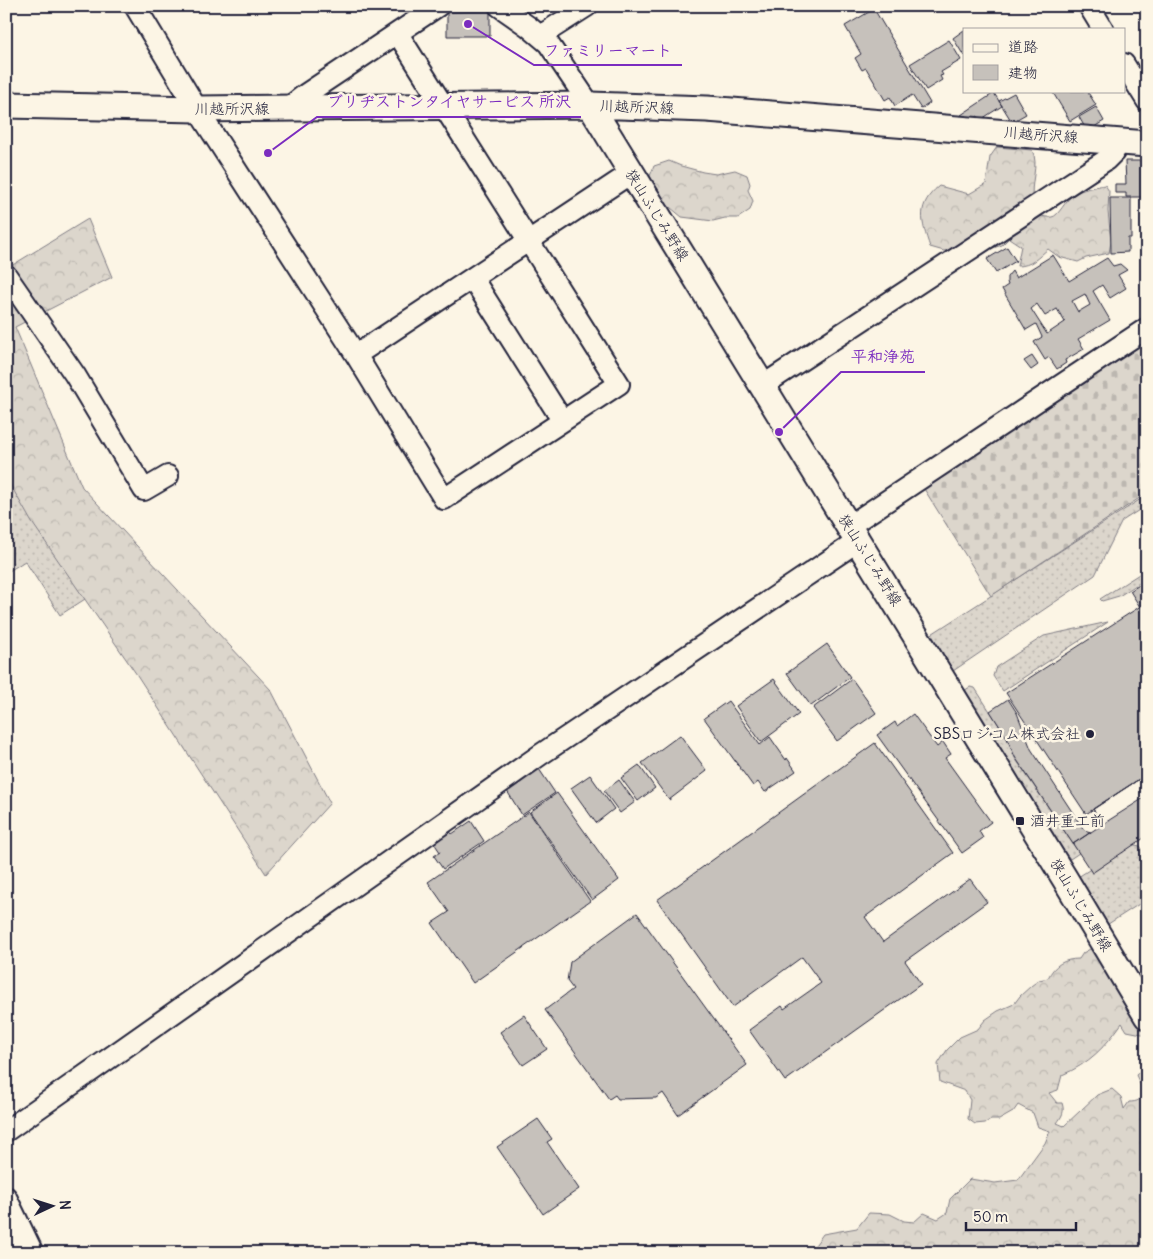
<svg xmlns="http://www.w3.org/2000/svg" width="1153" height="1259" viewBox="0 0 1153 1259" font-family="Delius,'Klee One',sans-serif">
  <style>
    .grass { fill: url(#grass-dots); stroke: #7f7c84 }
    .forest { fill: url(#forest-crowns); stroke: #7f7c84 }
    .cemetery { fill: url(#cemetery-stones); stroke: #7f7c84 }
    .building { fill: #c6c1bb; stroke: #22223b; fill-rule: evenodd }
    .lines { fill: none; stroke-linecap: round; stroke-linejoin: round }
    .minor-casing { stroke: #22223b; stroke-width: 24 }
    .major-casing { stroke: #22223b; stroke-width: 29 }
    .minor { stroke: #fcf5e5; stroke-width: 20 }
    .major { stroke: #fcf5e5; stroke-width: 25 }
    .poi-dot { fill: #22223b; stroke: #fcf5e5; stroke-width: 2 }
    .labels { text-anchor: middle; stroke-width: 5; stroke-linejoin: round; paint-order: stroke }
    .street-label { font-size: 15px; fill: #22223b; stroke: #fcf5e5 }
    .poi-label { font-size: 15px; fill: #22223b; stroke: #fcf5e5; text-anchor: end }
    .leader { fill: none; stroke: #7b2cbf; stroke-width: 2 }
    .callout-dot { fill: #7b2cbf; stroke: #fcf5e5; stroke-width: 2 }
    .callout-label { font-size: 16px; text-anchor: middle; font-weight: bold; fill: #7b2cbf; stroke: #fcf5e5; stroke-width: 5; stroke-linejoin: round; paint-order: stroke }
  </style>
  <defs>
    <pattern id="grass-dots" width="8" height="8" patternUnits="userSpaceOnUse" patternTransform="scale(1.25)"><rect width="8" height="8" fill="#dcd6cc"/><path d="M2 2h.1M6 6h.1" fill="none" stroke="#bcb7b0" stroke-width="1.8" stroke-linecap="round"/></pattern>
    <pattern id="forest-crowns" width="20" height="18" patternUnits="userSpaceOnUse" patternTransform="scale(1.25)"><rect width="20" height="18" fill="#dcd6cc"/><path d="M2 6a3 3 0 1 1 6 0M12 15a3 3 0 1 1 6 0" fill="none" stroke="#bcb7b0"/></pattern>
    <pattern id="cemetery-stones" width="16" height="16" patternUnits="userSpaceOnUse" patternTransform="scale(1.25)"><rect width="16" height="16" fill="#dcd6cc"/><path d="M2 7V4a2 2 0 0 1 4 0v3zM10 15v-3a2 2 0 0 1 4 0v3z" fill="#bcb7b0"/></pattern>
  </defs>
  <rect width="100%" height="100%" fill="#fcf5e5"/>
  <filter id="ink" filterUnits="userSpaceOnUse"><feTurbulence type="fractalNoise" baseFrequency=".02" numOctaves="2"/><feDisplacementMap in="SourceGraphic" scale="10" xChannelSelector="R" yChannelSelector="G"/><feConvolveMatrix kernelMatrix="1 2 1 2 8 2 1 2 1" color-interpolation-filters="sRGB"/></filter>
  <g filter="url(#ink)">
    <!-- grass -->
    <path class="grass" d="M6,437L93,594L60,615L25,561L6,573Z
      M1147,495V505L1122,521L1095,575L953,671L948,670L927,637Z
      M1147,569V578L1119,596L1102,601L1100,599Z
      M1108,622L1003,691L993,676L996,667L1044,636Z
      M970,687L975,688L1007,738L1015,758L1079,853L1070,859L1068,856L1064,858L959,694Z
      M1130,844L1140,846L1147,856V899L1105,926L1078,877Z"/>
    <!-- forest -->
    <path class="forest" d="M997,147L1032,150C1040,165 1029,184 1033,201C1034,206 1038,211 1040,216C1043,216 1049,218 1052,217C1059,216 1065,200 1074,194C1080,190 1097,186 1105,185L1109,191L1108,211L1111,242L1109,253L1086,258L1078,262L1059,257L1048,249C1037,258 1032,266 1017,266L1021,246L1009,238L1002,245L981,252L957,248L944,251L930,247C921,221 916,205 939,186L969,194L986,184L990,157Z
      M669,161L681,166L703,172L716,174L735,170L747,175L750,184L748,190L753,201L750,210L738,218H725L713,221L682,217L660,199L650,176L654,166Z
      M88,219L112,277L15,327L82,487L271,690L330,803L266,874L137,675L31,521L6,477V269Z
      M1090,949L1100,950L1147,1022V1035L1127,1031L1122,1023C1106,1046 1089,1064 1062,1075L1058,1090L1049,1093L1057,1103H1062C1065,1112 1062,1116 1057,1123L1064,1126L1097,1095L1112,1089L1121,1097L1124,1109L1129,1102C1137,1102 1141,1100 1144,1093L1136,1075L1147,1066V1253H806L816,1244L823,1234L857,1228L869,1213L890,1214L904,1221L914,1222L924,1213L938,1219L947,1213L950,1199L970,1179L995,1183L1018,1180L1045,1143L1050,1131L1038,1127L1033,1113L1018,1105L1013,1112L999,1120H991L985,1123L975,1124L968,1119L970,1100L965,1091L940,1082L938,1064L947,1050L960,1037L978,1029L985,1020L998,1011L1014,1004L1020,996L1031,986L1039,980L1048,978C1054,965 1064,959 1079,959L1083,953Z"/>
    <!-- cemetery -->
    <path class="cemetery" d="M1147,339V493L991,596L921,484Z"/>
    <!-- building -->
    <path class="building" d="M874,9L930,103L921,109L912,95L895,106L890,97L885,100L866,68L862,70L855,58L861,54L845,26Z
      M490,11V36H447V12Z
      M964,30V56L953,38Z
      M949,40L961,60L941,72L943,75L940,76L942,80L926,90L910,64Z
      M1052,91H1087L1096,105L1070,121Z
      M994,93L1002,106L980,120L978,116L970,120L965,121L961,115Z
      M1014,93L1026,114L1012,122L999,101Z
      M1096,107L1104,121L1087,131L1079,117Z
      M1125,161H1145L1147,197H1126V193H1115V184H1126Z
      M1110,198H1131V238H1128V252L1111,253Z
      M1007,247L1016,261L996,273L987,259Z
      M1053,255L1069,281L1107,258L1113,266L1120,264L1127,270L1118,275L1126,288L1110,298L1102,285L1093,291L1110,320L1078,339L1084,349L1065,360L1066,363L1057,369L1049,357L1045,360L1034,342L1042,337L1036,324L1026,330L1002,289L1008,285L1007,282V277L1012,271L1016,278ZM1085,294L1090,305L1078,312L1072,301ZM1037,304L1045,316L1057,309L1065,322L1047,334L1031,309Z
      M1032,356L1038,365L1031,370L1024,361Z
      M1147,580V602L1140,607L1130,591Z
      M1147,602V774L1086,814L1006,693Z
      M827,644L850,677L811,706L787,673Z
      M774,679L799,714L761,742L736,706Z
      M852,679L876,713L837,741L813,708Z
      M1008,699L1017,713L1031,749L1084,830L1091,832L1073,844L1015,757L1007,738L990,711Z
      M728,701L760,745L770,737L786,760L787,758L796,771L765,792L758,782L753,786L704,718Z
      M913,714L937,747L943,742L951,754L945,758L991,822L979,831L983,838L962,853L877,735L895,722L897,726Z
      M680,735L707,771L669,800L642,763Z
      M875,743L953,853L865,917L883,942L970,879L987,902L905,961L921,984L785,1081L749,1030L782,1006L784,1009L821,983L802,957L733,1007L657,900Z
      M639,765L655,788L638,801L621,778Z
      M539,769L555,793L522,815L507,791Z
      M1147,774V836L1092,873L1073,844L1103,824L1093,809Z
      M1147,774V796L1103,824L1093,809Z
      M590,775L614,809L596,823L571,788Z
      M619,780L635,802L620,813L604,791Z
      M557,793L619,880L592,900L530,812Z
      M529,812L590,901L473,983L432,923L449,912L428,882Z
      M471,821L484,841L443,869L434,856L440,852L432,840L448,829L452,834Z
      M637,913L747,1065L678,1115L663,1093L656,1098L618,1099L615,1095L609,1099L545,1010L573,989L567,981L570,962Z
      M524,1015L547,1049L523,1065L500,1032Z
      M538,1119L552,1139L547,1142L579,1189L543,1214L497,1147Z"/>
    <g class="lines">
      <defs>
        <path id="minor" d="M135,6L197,109L356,355L444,499L619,384L398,34
          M499,6L529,27L548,43L590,105
          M1089,6L1103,29
          M540,36L587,6
          M1124,64L1147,101
          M288,108L306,94L438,6
          M6,275L75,375L144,490L168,476
          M473,279L562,420
          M356,355L631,173
          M762,386L1106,160L1114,152L1120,141
          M849,526L1147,328
          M6,1131L540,755L858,541
          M6,1197L33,1253
          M6,1242L22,1231"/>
        <path id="major" d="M6,105L197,109L590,105L707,109L1147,144
          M590,105L1065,879L1147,1016"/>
      </defs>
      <!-- minor casing -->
      <use href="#minor" class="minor-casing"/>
      <!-- major casing -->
      <use href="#major" class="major-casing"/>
      <!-- minor -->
      <use href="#minor" class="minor"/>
      <!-- major -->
      <use href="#major" class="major"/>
    </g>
  </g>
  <!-- markers -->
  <g class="poi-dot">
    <circle cx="1090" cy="734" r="5"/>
    <rect x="1015" y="816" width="10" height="10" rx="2.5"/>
  </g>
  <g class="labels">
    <!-- street labels -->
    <g class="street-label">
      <text transform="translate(637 107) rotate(2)" y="5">川越所沢線</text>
      <text x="232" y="114">川越所沢線</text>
      <text transform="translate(1041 135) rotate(4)" y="5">川越所沢線</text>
      <text transform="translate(657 215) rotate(58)" y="5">狭山ふじみ野線</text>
      <text transform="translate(870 560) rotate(58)" y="5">狭山ふじみ野線</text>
      <text transform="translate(1081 905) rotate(59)" y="5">狭山ふじみ野線</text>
    </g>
    <!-- poi labels -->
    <g class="poi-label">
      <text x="1080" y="739">SBSロジコム株式会社</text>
      <text x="1030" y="826" text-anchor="start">酒井重工前</text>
    </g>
  </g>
  <!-- callouts -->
  <path class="leader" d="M468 24L534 65H682M268 153L317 117H581M779 432L841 372H925"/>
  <g class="callout-dot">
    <circle cx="468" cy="24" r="5"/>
    <circle cx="268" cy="153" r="5"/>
    <circle cx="779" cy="432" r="5"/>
  </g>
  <g class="callout-label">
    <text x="608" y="56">ファミリーマート</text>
    <text x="449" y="107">ブリヂストンタイヤサービス 所沢</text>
    <text x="883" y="362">平和浄苑</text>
  </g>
  <!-- margin -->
  <rect width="1153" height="1259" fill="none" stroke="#fcf5e5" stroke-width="25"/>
  <rect x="12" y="12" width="1128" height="1234" fill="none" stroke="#22223b" stroke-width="2" filter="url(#ink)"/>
  <!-- legend -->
  <rect x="963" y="28" width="162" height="65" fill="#fcf5e5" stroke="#a5a1a1"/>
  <rect x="973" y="44" width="25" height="8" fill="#fcf5e5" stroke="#a5a1a1"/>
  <text x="1008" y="52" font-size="15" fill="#22223b">道路</text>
  <rect x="973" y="65" width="25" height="15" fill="#c6c1bb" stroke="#a5a1a1"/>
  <text x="1008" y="78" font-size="15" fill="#22223b">建物</text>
  <!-- north arrow -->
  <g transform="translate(52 1206) rotate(86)" stroke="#fcf5e5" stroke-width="4" paint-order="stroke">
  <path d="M0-4L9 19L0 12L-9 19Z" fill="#22223b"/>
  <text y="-8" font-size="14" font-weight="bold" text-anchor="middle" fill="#22223b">N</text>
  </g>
  <!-- scale -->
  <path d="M966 1222v8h110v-8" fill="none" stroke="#22223b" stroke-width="2.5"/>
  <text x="973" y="1222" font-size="15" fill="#22223b" stroke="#fcf5e5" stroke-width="4" paint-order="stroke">50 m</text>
</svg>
